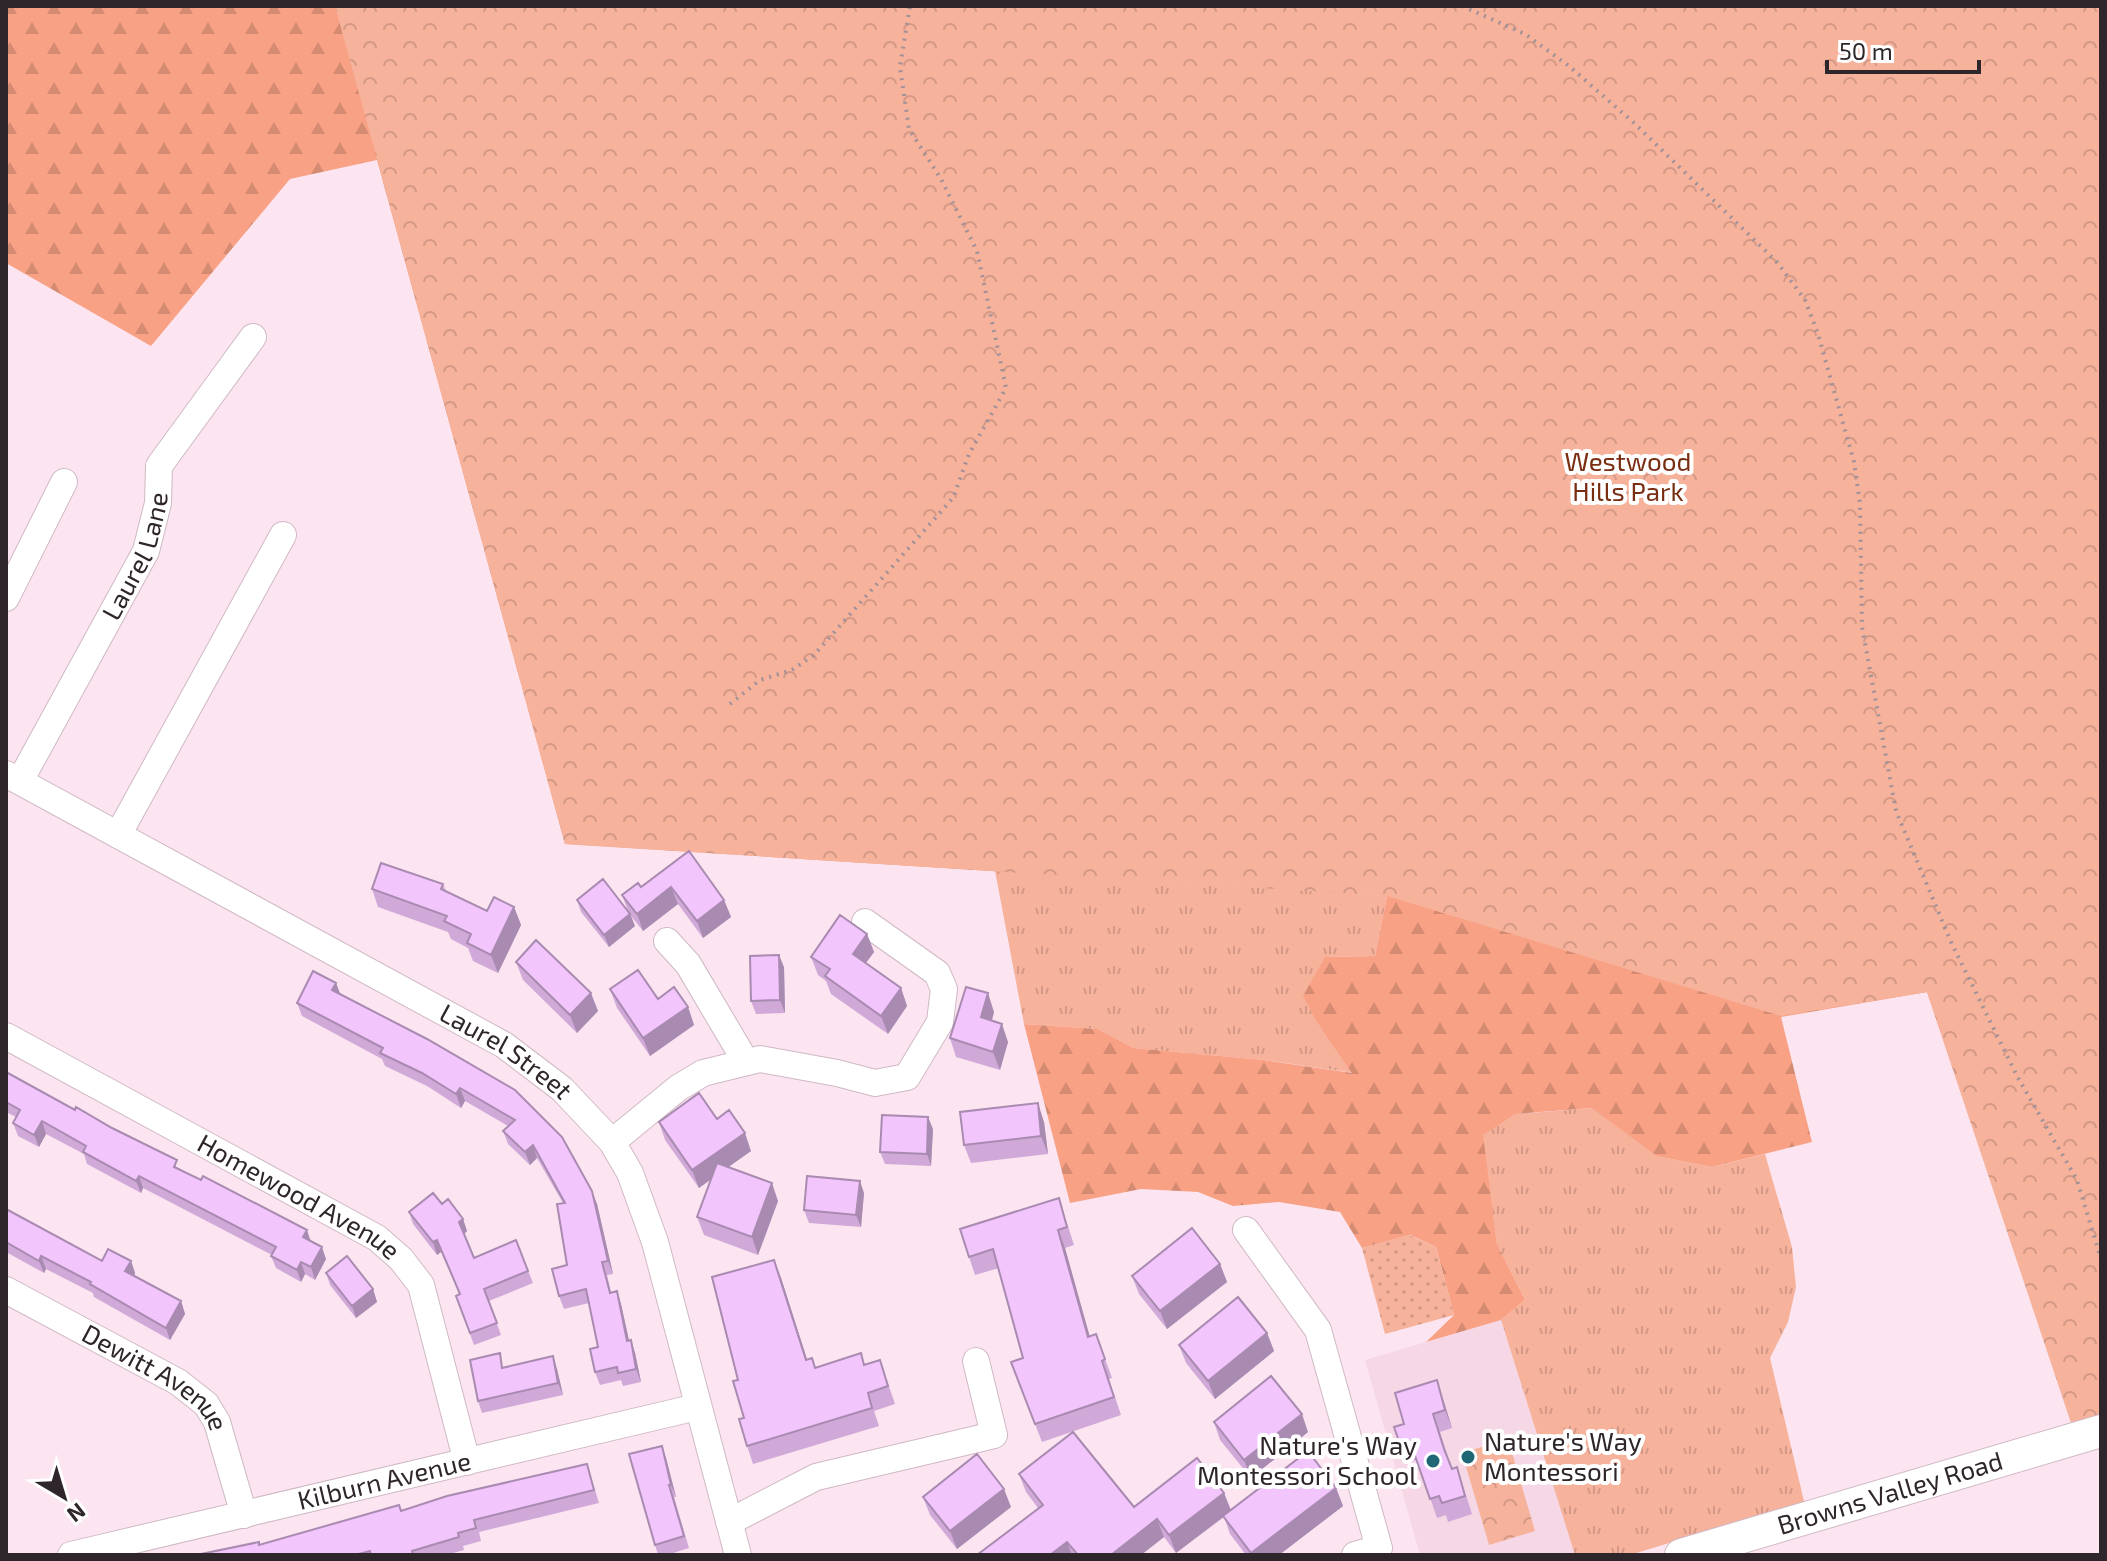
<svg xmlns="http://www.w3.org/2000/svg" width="2107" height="1561" viewBox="0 0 2107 1561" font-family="'Exo 2',sans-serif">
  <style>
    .built { fill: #f5d7e6 }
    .grass { fill: url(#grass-tufts) }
    .forest { fill: url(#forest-firs) }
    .park { fill: url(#park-crowns) }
    .garden { fill: url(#garden-dots) }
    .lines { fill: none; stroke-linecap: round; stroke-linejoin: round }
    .minor-casing { stroke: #cfb9c4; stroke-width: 28 }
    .major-casing { stroke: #cfb9c4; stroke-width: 34 }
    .path { stroke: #a09098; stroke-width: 4; stroke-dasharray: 2 6; stroke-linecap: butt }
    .minor { stroke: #fff; stroke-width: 26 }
    .major { stroke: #fff; stroke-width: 32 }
    .wall { fill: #d0a9d9 }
    .shaded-wall { fill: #a98ab0 }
    .building { fill: #f2c5fc; stroke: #a98ab0; stroke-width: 2 }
    .poi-dot { fill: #206775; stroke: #fff; stroke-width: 3 }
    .labels { text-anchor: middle; stroke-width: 8; stroke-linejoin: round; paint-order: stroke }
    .park-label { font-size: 26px; fill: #792d11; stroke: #fff }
    .street-label { font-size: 26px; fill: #2e262a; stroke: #fff }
    .poi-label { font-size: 26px; fill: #2e262a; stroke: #fff; text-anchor: start }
  </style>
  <defs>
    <pattern id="grass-tufts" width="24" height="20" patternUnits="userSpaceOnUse" patternTransform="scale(2)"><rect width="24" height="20" fill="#f6b29b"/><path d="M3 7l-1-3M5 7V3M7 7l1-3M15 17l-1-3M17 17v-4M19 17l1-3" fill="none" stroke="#d39986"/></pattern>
    <pattern id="forest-firs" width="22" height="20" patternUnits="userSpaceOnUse" patternTransform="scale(2)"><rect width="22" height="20" fill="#f8a184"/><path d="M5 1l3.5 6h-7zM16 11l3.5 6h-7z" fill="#d58a72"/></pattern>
    <pattern id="park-crowns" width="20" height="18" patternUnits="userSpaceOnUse" patternTransform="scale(2)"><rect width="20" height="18" fill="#f6b29b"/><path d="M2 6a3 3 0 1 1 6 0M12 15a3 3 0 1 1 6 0" fill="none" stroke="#d39986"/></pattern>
    <pattern id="garden-dots" width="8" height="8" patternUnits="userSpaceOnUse" patternTransform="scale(2)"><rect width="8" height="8" fill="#f6b29b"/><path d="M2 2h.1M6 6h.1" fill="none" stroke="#d39986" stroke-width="1.8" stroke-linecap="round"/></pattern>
  </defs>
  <rect width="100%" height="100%" fill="#fce5f1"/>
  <!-- built -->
  <path class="built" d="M1501,1320L1575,1555H1420L1365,1360Z"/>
  <!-- grass -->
  <path class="grass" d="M995,871L1387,896L1375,956L1325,957L1318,1024L1354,1073L1264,1060L1134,1048L1098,1029L1024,1024Z
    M1593,1108L1656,1156L1712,1167L1765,1154L1792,1247L1796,1287L1788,1322L1770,1358L1808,1518L1767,1513L1630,1555H1575L1501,1320L1525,1300L1497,1244L1482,1135L1516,1114Z"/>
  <!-- forest -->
  <path class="forest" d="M6,6H2101L2021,1271L1927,992L1781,1017L1812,1142L1712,1167L1656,1156L1592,1108L1516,1114L1483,1135L1497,1244L1525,1300L1501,1320L1426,1342L1454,1315L1436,1247L1410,1235L1362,1248L1340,1212L1279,1202L1233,1206L1198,1192L1141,1189L1070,1203L1024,1024L1098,1029L1134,1048L1264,1060L1352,1073L1318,1024L1303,996L1325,957L1375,956L1387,896L565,844L377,160L290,179L151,346L6,263Z"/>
  <!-- park -->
  <path class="park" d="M335,6H2101V1431L2076,1438L1927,992L1781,1016L1387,896L565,844Z
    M1508,1439L1535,1531L1489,1545L1462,1453Z"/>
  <!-- garden -->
  <path class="garden" d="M1409,1235L1436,1247L1454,1315L1385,1334L1362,1248Z"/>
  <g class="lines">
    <defs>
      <g id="minor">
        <path d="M6,598L64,482"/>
        <path id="s1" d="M6,774L504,1045L562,1089L612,1142L630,1173L655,1242L738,1555"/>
        <path id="s2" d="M20,781L146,551L158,503L159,466L253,337"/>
        <path d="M118,835L283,535"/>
        <path d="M667,941L688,964L746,1062"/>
        <path id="s3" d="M6,1036L377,1238L401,1259L421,1285L467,1462"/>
        <path d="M612,1142L678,1088L703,1073L760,1059L837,1073L875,1083L907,1077L940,1022L944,989L937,973L865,922"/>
        <path d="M1246,1230L1318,1330L1379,1548L1355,1555"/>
        <path id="s4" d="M6,1290L178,1382L206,1404L217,1422L244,1515"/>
        <path d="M729,1522L816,1477L994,1435L976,1361"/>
        <path id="s5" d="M71,1555L697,1407"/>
      </g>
      <g id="major">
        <path id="s6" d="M1681,1555L2101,1431"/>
      </g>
    </defs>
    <!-- minor casing -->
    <use href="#minor" class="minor-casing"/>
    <!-- major casing -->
    <use href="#major" class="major-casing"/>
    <!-- path -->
    <path class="path" d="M1462,6L1525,34L1569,66L1634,123L1777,262L1805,300L1818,334L1854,462L1860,503L1862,627L1896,811L1951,942L2017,1076L2077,1180L2101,1259
      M730,704L760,680L792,670L814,655L953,498L969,454L1006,388L977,251L941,179L909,129L900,67L910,6"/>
    <!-- minor -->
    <use href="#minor" class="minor"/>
    <!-- major -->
    <use href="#major" class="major"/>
  </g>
  <!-- wall -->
  <path class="wall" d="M689,851L724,900L731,917L703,938L678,904L643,931L631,916L635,926L609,947L581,912L577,900L628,911L622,895L641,887Z
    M443,884L446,891L487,911L514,907L521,925L498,973L473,961L468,948L451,939L448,932L378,907L372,889Z
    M867,934L874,952L866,963L901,988L907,1006L888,1034L831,994L826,981L818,975L811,957Z
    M516,962L598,1011L577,1033L523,980Z
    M784,967L785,1013L756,1014L751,1001Z
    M336,983L340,995L515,1090L597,1204L613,1274L607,1275L611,1292L617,1291L621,1304L629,1341L631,1340L635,1353L641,1382L623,1386L621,1380L600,1385L595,1372L598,1347L589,1303L564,1309L559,1296L567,1265L563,1203L537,1158L530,1165L508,1144L503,1131L508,1126L465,1101L461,1108L427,1086L385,1066L382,1059L302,1016L297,1003Z
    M610,989L658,999L688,1007L694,1025L650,1056L617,1008Z
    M994,1012L992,1021L1008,1042L1000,1070L956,1057L950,1038Z
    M6,1072L310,1241L326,1259L315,1280L305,1274L301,1282L276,1268L271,1256L272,1255L143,1188L141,1193L87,1164L84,1154L46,1134L39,1147L18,1136L13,1123L16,1117L6,1112Z
    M717,1119L751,1151L728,1167L778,1201L758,1255L704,1235L697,1217L711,1179L699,1188L665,1140L659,1122Z
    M1044,1122L1048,1154L971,1163L964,1145Z
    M933,1129L931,1166L885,1164L880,1152Z
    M864,1193L861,1227L809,1223L804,1210Z
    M1059,1198L1074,1245L1065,1248L1089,1336L1096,1334L1112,1378L1109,1379L1121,1415L1042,1442L1011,1362L1023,1358L999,1268L975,1275L969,1257Z
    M442,1204L463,1219L467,1231L464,1234L474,1258L516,1240L533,1283L489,1301L501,1335L474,1345L456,1296L460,1294L441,1252L437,1255L413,1224L409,1212Z
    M6,1209L102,1261H131L135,1273L134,1276L181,1301L185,1314L170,1340L94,1297L93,1293L46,1269L44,1273L6,1252Z
    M1220,1264L1227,1282L1167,1329L1139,1294L1132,1276Z
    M326,1273L373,1289L377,1302L356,1318L330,1285Z
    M781,1278L807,1360L816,1368L865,1365L880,1360L895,1404L874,1411L879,1426L753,1464L747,1446L738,1380Z
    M1267,1333L1274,1351L1215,1399L1186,1363L1179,1345Z
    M504,1367L557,1369L563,1395L482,1413L478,1401Z
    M1443,1399L1452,1428L1440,1432L1452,1469L1457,1467L1472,1514L1448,1522L1446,1515L1437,1518L1418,1462L1416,1460L1406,1463L1400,1444Z
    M1214,1422L1308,1432L1251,1478L1220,1440Z
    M662,1446L666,1458L676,1497H674L689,1548L667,1555H658L655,1545Z
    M587,1464L599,1503L479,1532L481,1541L463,1546L464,1550L446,1555H196L260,1545Z
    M1019,1474L1134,1507L1224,1493L1231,1510L1336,1488L1343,1506L1279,1555H1246L1230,1534L1224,1517L1176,1553L1164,1537L1141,1555H977L1038,1508L1026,1492Z
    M923,1497L1011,1507L957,1549L930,1515Z"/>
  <!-- shaded-wall -->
  <path class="shaded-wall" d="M671,887L678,904L643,931L637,914Z
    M724,900L731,917L703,938L697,921Z
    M514,907L521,925L498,973L491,955Z
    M630,914L635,926L609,947L604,935Z
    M867,934L874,952L859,972L853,954Z
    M779,955L784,967L785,1013L780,1000Z
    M336,983L341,996L332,990Z
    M901,988L907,1006L888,1034L881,1016Z
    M591,993L598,1011L577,1033L570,1015Z
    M988,993L994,1012L987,1036L981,1017Z
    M688,1007L694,1025L650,1056L643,1038Z
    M1002,1024L1008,1042L1000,1070L993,1052Z
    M460,1088L465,1101L461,1108L456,1094Z
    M1038,1103L1044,1122L1048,1154L1041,1136Z
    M928,1117L933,1129L931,1166L927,1154Z
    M42,1121L46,1134L39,1147L34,1135Z
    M745,1133L751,1151L699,1188L692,1170Z
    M533,1145L537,1158L530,1165L525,1152Z
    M139,1176L143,1188L141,1193L136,1181Z
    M860,1181L864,1193L861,1227L856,1215Z
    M772,1183L778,1201L758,1255L752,1237Z
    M592,1191L597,1204L613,1274L608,1261Z
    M463,1219L467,1231L463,1235L459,1222Z
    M307,1230L311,1242L303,1237Z
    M1058,1230L1065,1248L1095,1355L1088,1337Z
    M437,1240L441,1252L437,1255L433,1242Z
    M322,1247L326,1259L315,1280L311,1267Z
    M41,1256L46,1269L44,1273L39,1261Z
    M774,1260L781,1278L813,1378L806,1360Z
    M131,1261L135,1273L130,1283L125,1271Z
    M301,1262L305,1274L301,1282L297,1270Z
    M1220,1264L1227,1282L1167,1329L1160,1311Z
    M373,1289L377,1302L356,1318L352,1306Z
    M617,1291L621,1304L632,1354L627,1341Z
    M181,1301L185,1314L170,1340L166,1328Z
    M1267,1333L1274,1351L1215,1399L1208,1381Z
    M631,1340L635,1353L641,1382L636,1369Z
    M553,1356L557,1369L563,1395L558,1383Z
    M1437,1380L1443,1399L1452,1428L1445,1410Z
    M1302,1414L1308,1432L1251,1478L1244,1460Z
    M662,1446L666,1458L676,1497L671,1485Z
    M1336,1488L1343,1506L1279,1555H1252L1251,1553Z
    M1004,1489L1011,1507L957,1549L950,1531Z
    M1224,1493L1231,1511L1176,1553L1169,1535Z
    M1157,1519L1164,1537L1141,1555H1111Z
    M1067,1542L1072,1555H1050Z"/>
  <!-- building -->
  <path class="building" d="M689,851L724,900L697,921L671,887L637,914L622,895L638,883L641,887Z
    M381,863L443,884L441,889L487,911L494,897L514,907L491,955L467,943L471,934L444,921L447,916L372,889Z
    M603,879L630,914L604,935L577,900Z
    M840,915L867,934L853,954L901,988L881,1016L825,976L830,969L811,957Z
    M536,940L591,993L570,1015L516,962Z
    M779,955L780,1000L751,1001L750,956Z
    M638,970L658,999L674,987L688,1007L643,1038L610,989Z
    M313,971L336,983L332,990L427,1039L515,1090L562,1137L592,1191L608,1261L602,1262L610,1293L617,1291L627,1341L631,1340L636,1369L618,1373L617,1367L595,1372L590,1349L598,1347L586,1289L559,1296L552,1269L567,1265L557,1204L565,1203L533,1145L525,1152L503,1131L515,1120L460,1088L456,1094L422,1073L380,1053L383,1048L297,1003Z
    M966,987L988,993L981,1017L1002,1024L993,1052L950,1038Z
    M6,1072L75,1110L76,1107L112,1128L177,1160L174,1167L201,1180L203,1176L307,1230L303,1237L322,1247L311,1267L301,1262L297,1270L271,1256L276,1247L139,1176L136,1181L83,1152L86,1146L42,1121L34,1135L13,1123L20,1110L6,1102Z
    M699,1093L717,1119L729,1110L745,1133L692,1170L659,1122Z
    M1038,1103L1041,1136L964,1145L960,1112Z
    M882,1115L928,1117L927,1154L880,1152Z
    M717,1163L772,1183L752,1237L697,1217Z
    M807,1176L860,1181L856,1215L804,1210Z
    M433,1193L442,1204L448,1199L463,1219L459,1222L474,1258L516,1240L528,1271L484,1289L497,1323L470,1333L456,1296L460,1294L437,1240L433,1242L409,1212Z
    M1059,1198L1067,1227L1058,1230L1088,1337L1096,1334L1105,1359L1102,1361L1114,1397L1035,1424L1011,1362L1023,1358L993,1249L969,1257L960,1229Z
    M6,1209L102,1261L108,1249L131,1261L125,1271L181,1301L166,1328L90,1284L91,1282L41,1256L39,1261L6,1242Z
    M1192,1228L1220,1264L1160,1311L1132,1276Z
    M347,1256L373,1289L352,1306L326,1273Z
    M774,1260L806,1360L812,1358L815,1368L861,1353L864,1365L880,1360L888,1386L868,1393L872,1408L747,1446L739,1419L744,1418L733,1381L738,1380L712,1277Z
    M1238,1297L1267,1333L1208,1381L1179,1345Z
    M500,1353L502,1368L553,1356L558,1383L478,1401L470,1360Z
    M1271,1376L1302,1414L1244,1460L1214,1422Z
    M1437,1380L1445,1410L1433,1414L1444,1449L1452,1469L1457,1467L1465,1496L1442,1503L1439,1496L1430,1499L1412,1447L1410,1441L1400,1444L1394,1427L1404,1424L1395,1393Z
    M1073,1432L1134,1507L1197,1458L1224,1493L1169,1535L1157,1519L1111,1555H1078L1067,1542L1050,1555H977L1043,1505L1019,1474Z
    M662,1446L671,1485H669L684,1536L655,1545L629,1454Z
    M1308,1451L1336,1488L1251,1553L1223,1516Z
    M977,1454L1004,1489L950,1531L923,1497Z
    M587,1464L594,1490L474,1520L476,1528L458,1533L459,1537L412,1551L413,1555H371L370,1551L355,1555H196L259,1542V1545L399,1505L401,1511L447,1496Z"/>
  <!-- markers -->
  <g class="poi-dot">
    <circle cx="1468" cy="1457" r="8"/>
    <circle cx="1433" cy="1461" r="8"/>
  </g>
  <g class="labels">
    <!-- park labels -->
    <g class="park-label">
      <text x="1628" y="471">Westwood<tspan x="1628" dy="30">Hills Park</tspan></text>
    </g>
    <!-- street labels -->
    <g class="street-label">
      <text dy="9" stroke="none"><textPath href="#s2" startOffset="254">Laurel Lane</textPath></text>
      <text dy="9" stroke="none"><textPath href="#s1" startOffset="572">Laurel Street</textPath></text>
      <text dy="9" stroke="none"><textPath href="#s3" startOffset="334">Homewood Avenue</textPath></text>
      <text dy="9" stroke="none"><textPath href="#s4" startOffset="174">Dewitt Avenue</textPath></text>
      <text dy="9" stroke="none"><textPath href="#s5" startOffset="322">Kilburn Avenue</textPath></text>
      <text dy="9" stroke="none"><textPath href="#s6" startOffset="218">Browns Valley Road</textPath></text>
    </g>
    <!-- poi labels -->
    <g class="poi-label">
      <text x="1484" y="1451">Nature's Way<tspan x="1484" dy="30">Montessori</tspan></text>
      <text x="1417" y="1455" text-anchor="end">Nature's Way<tspan x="1417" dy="30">Montessori School</tspan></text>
    </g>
  </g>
  <!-- border -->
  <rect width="2107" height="1561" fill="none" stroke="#2e262a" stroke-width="16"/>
  <!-- north arrow -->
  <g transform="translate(64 1497) rotate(142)" stroke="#ffffff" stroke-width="6" paint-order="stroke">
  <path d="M0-6L14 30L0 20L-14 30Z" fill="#2e262a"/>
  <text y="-12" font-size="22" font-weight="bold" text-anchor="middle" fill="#2e262a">N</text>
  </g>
  <!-- scale -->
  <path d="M1827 60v12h152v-12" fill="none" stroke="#2e262a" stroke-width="4"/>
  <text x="1839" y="60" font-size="24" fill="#2e262a" stroke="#ffffff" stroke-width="6" paint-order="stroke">50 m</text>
</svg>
